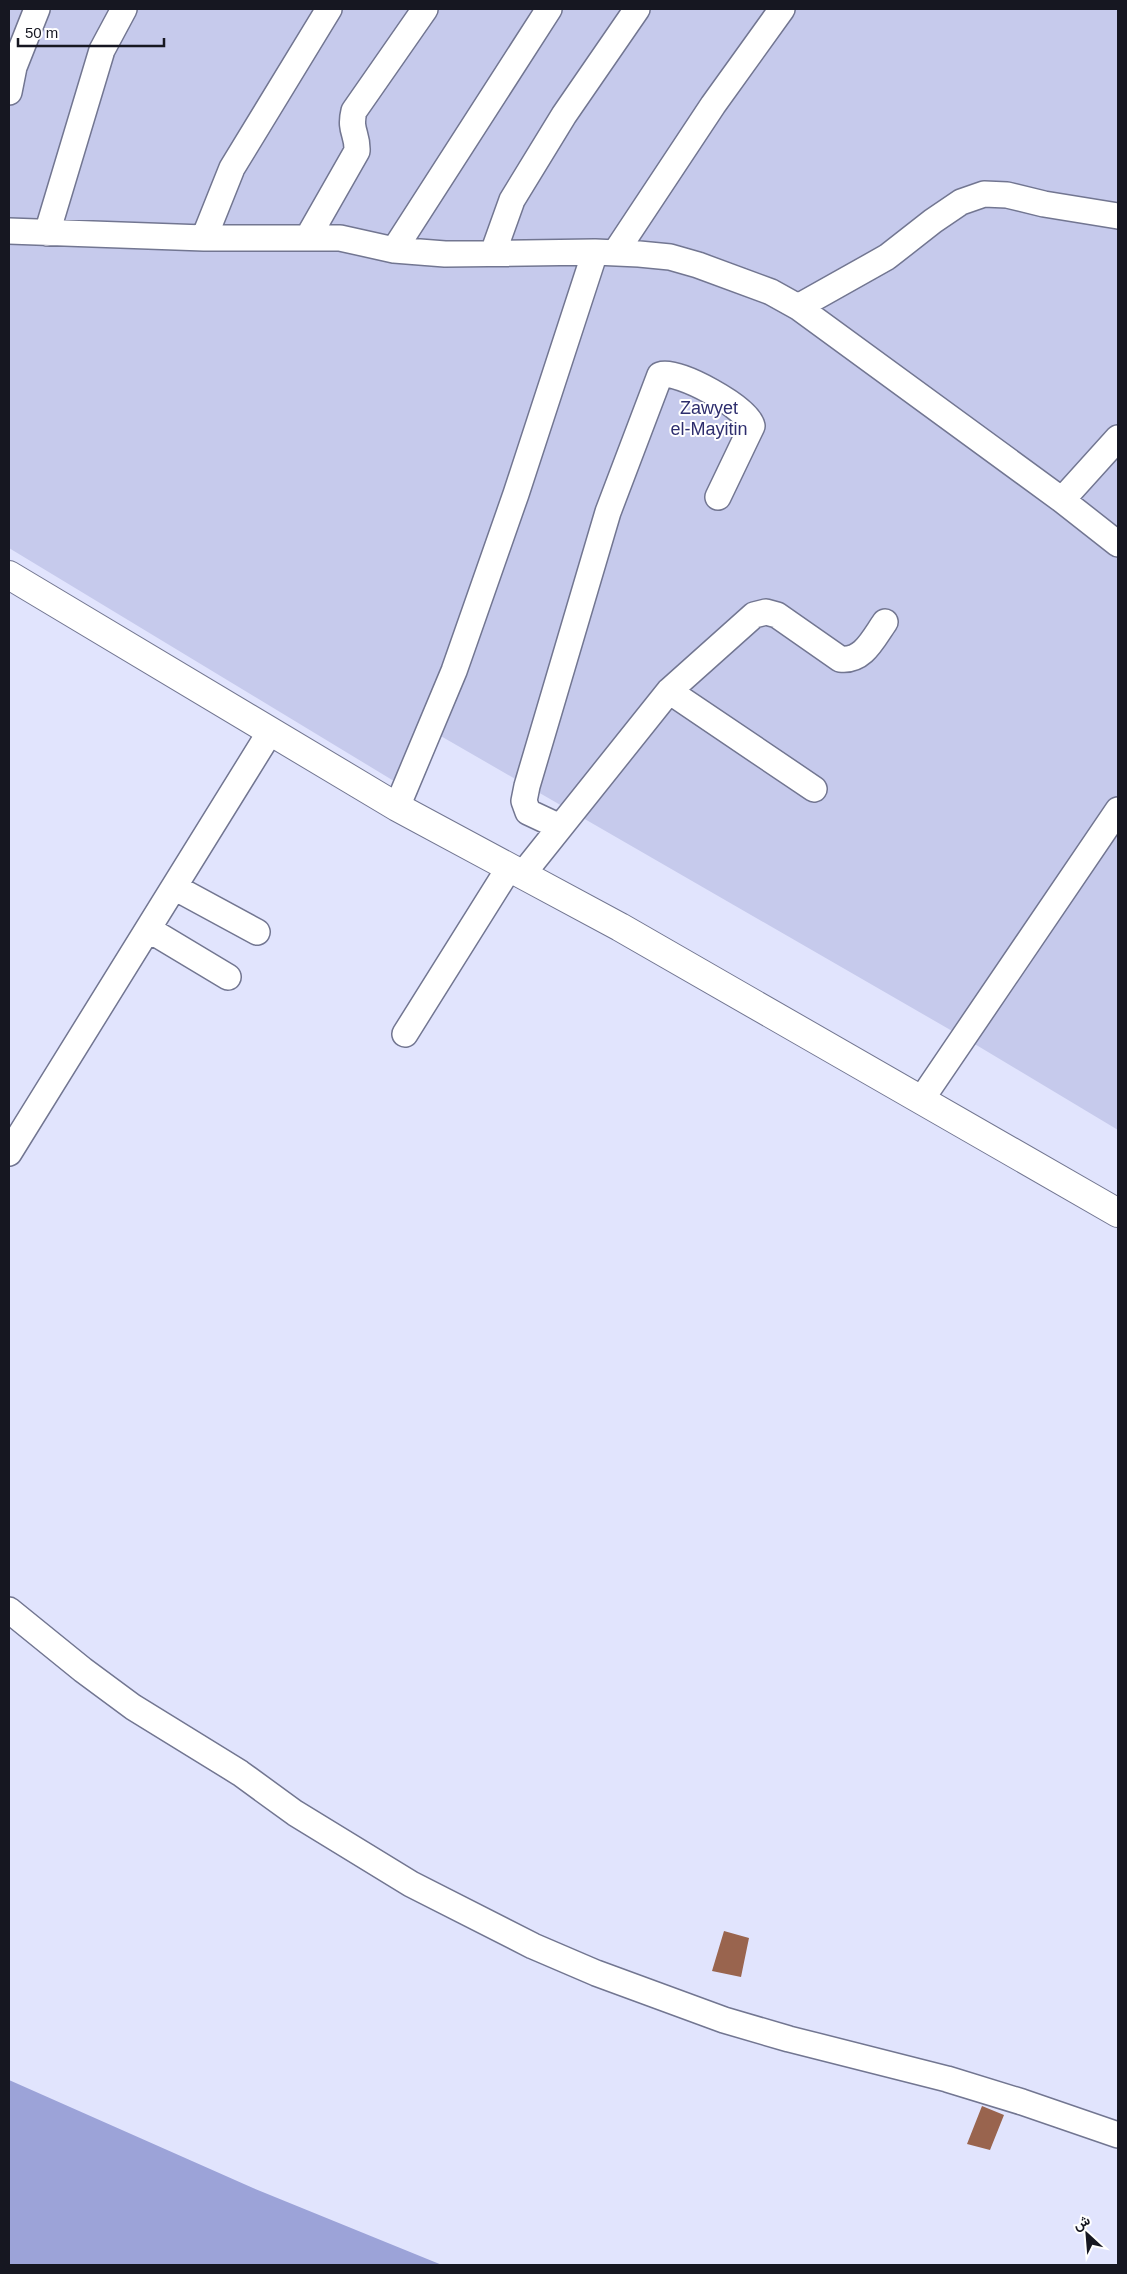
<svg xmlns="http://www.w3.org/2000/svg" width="1127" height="2274" viewBox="0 0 1127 2274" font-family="Arial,Vazirmatn,sans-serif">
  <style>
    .green { fill: #c6caec }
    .water { fill: #9ca3d8 }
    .building { fill: #99644e }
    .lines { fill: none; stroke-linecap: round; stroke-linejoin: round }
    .minor-casing { stroke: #727691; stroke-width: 28 }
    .major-casing { stroke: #727691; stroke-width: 30 }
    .minor { stroke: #fff; stroke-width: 25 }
    .major { stroke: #fff; stroke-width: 28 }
    .labels { text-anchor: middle; stroke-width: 4; stroke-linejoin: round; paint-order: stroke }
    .park-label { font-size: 18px; fill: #2e2e6e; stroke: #fff }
  </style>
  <rect width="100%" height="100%" fill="#e1e4fd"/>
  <!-- green -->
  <path class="green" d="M9,9H1118V1130L973,1043L439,735L417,795L9,548Z"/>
  <!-- water -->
  <path class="water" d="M9,2080L253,2188L442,2265H9Z"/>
  <!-- building -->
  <path class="building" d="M724,1931L749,1938L741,1977L712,1971Z
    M982,2106L1004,2115L990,2150L967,2144Z"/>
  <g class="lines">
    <defs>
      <path id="minor" d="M9,92L14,67L37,9
        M9,231L204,238H340L394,250L445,254L595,252L639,254L670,257L698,265L771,292L798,307L1062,500L1118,544
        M47,233L102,50L124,9
        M308,237L357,151C358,134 349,131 354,111L425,9
        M204,238L232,168L329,9
        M394,250L549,9
        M493,253L512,200L564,115L637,9
        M615,253L713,105L782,9
        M798,307L887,257L933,221L961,202L984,194L1007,195L1044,204L1118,216
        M1062,500L1118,438
        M669,691L814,789
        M397,807L454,671L516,494L595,252
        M560,827L528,812L524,801L527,786L608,512L660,375C678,369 748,408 752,426L718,497
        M522,875L669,691L754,615L766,612L777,615L840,659C863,662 873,639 885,622
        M174,887L257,932
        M148,929L228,977
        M405,1034L509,868
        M921,1100L1118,810
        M9,1153L270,732
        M9,1610L83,1670L133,1707L240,1773L295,1813L411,1884L533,1946L596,1973L724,2020L789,2039L947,2079L1022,2102L1118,2135"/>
      <path id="major" d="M9,575L397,807L620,927L1118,1213"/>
    </defs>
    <!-- minor casing -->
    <use href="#minor" class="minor-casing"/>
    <!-- major casing -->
    <use href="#major" class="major-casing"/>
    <!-- minor -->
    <use href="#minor" class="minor"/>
    <!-- major -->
    <use href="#major" class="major"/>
  </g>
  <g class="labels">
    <!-- park labels -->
    <g class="park-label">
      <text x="709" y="414">Zawyet<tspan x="709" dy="21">el-Mayitin</tspan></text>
    </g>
  </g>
  <!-- border -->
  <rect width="1127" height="2274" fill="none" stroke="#161721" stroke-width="20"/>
  <!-- north arrow -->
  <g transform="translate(1087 2234) rotate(334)" stroke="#ffffff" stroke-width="4" paint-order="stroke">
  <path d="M0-4L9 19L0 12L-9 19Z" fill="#161721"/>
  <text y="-8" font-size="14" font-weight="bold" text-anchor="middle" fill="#161721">ش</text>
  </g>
  <!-- scale -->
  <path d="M18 38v8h146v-8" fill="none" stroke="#161721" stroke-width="2.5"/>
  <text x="25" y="38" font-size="15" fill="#161721" stroke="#ffffff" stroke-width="4" paint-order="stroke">50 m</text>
</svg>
